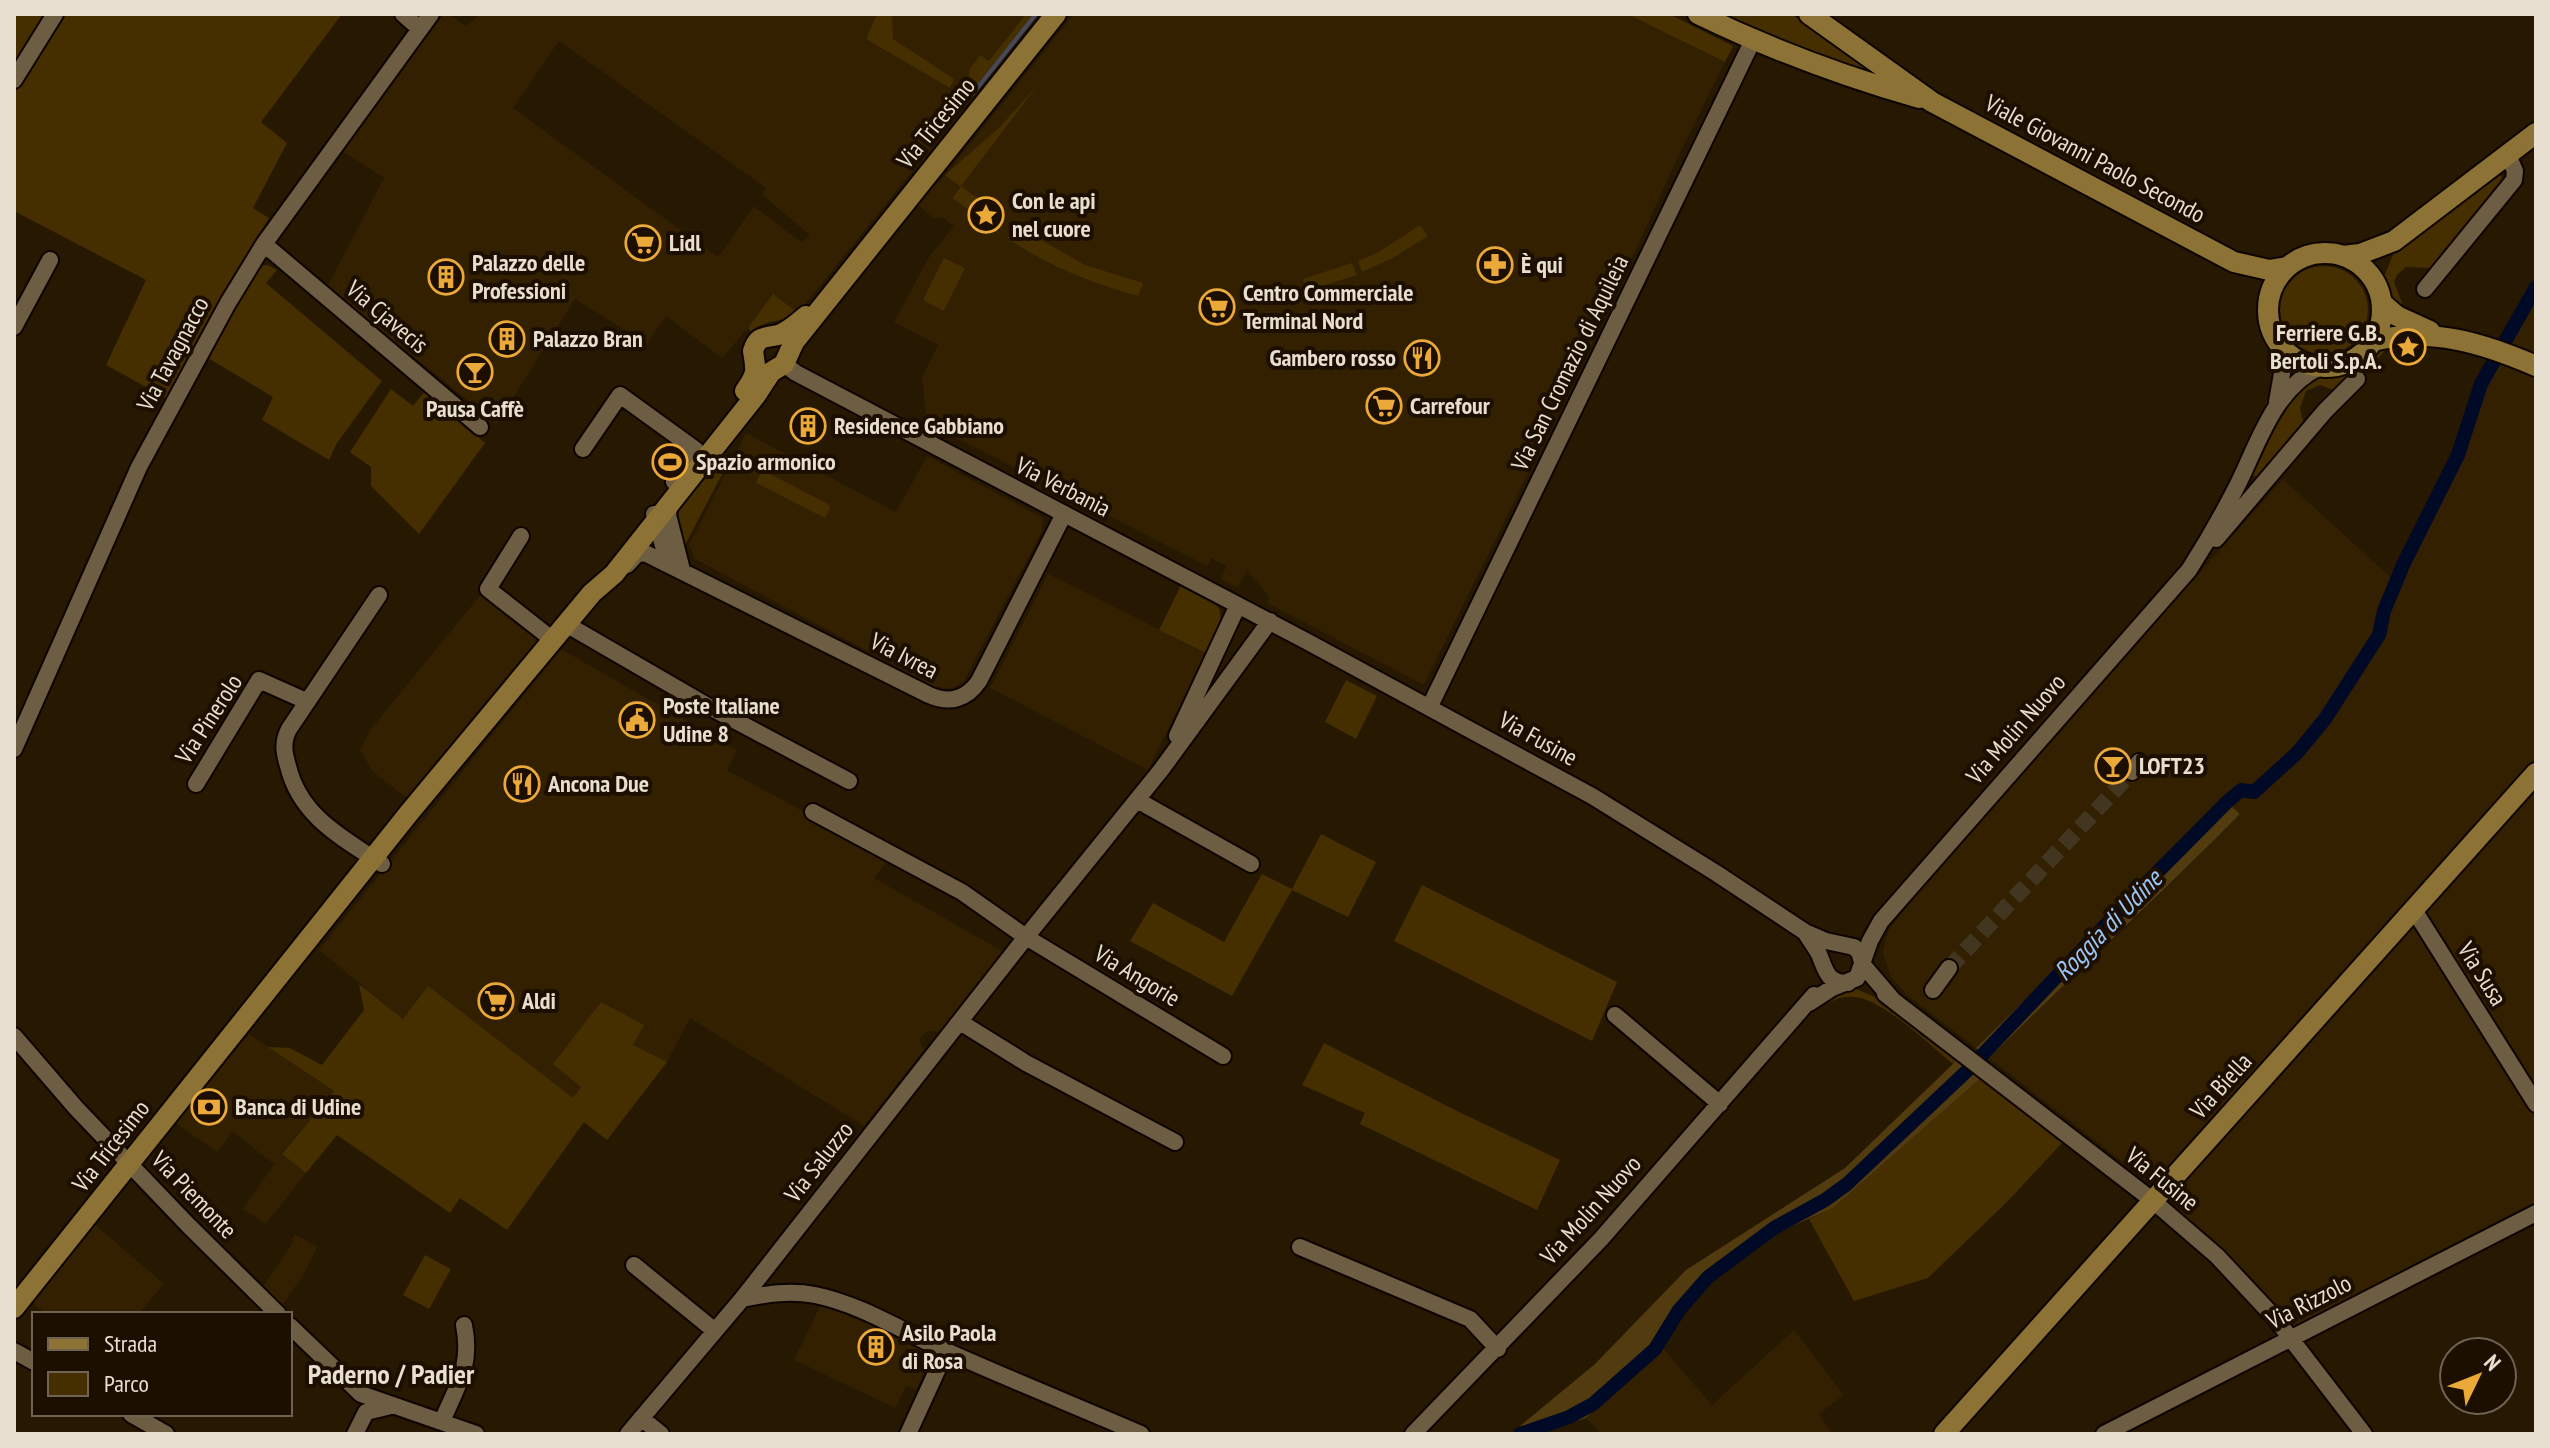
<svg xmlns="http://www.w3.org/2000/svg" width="2550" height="1448" viewBox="0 0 2550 1448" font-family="'PT Sans Narrow',sans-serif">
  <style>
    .built { fill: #322000; fill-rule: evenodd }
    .green { fill: #452e00 }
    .forest { fill: #523b0e }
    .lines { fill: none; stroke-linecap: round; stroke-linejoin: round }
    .stream { stroke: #464959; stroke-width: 4 }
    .canal { stroke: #000926; stroke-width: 14 }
    .minor-tunnel { stroke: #433620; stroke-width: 16; stroke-dasharray: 16 8; stroke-linecap: butt }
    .minor-casing { stroke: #0e0400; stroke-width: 20 }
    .major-casing { stroke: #0e0400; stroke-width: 24 }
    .minor { stroke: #6d5d42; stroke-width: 16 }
    .major { stroke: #8c7335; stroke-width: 20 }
    .labels { text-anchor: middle; stroke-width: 8; stroke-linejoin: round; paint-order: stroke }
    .street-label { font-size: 24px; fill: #e8dfd0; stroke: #1c0f00 }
    .poi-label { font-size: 24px; font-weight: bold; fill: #e8dfd0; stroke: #1c0f00; text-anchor: start }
    .water-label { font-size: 26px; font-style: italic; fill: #9bc5f8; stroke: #1c0f00 }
    .quarter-label { font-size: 28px; font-weight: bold; fill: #e8dfd0; stroke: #1c0f00 }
  </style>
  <rect width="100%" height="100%" fill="#261801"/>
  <!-- built -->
  <path class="built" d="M443,14H448L466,26L480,14H1039L798,313L748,328L722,358L666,316L647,344L575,299L497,424L327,287L384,178L342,151ZM559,41L766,188L762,195L810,235L802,243L754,206L718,257L513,108Z
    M1074,14H1627L1725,62L1677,159L1611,305L1424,685L1267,603L1269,597L1247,570L1238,588L1221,579L1226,566L1211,558L1207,566L927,423L922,377L938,345L894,322L929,257L954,226L942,217L934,219L917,204L945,175Z
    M2536,282V757L2167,1171L2154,1177H2142L1989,1058L2075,973L2127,927L2240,814L2226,801L1976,1048L1907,995L1891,977L1883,953L1888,931L1907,906L2084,703L2283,479L2398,584L2461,456L2497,353Z
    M746,433L896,512L927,456L1043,518L1042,531L964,681L952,688L935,687L695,559L689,545Z
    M1048,574L1206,653L1148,770L990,688Z
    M482,593L539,639L410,800L373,772L360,750L370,730Z
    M561,649L737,750L727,770L890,858L874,878L1004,952L942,1032L927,1031L919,1039L924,1050L864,1126L690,1018L667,1062L607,1140L421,996L403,1019L319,950Z
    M2536,784V1205L2300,1326L2294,1325L2225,1253L2184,1216L2176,1204L2175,1193L2179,1183Z
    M249,1034L334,1091L282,1153L306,1173L266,1224L243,1209L274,1164L233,1132L217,1152L174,1122Z
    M92,1222L164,1284L138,1314H47L30,1301Z
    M295,1234L317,1247L304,1274L281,1307L262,1288L293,1242L291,1240Z
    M822,1302L933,1352L916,1390L906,1386L895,1408L794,1360Z
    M1794,1330L1844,1395L1819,1414L1832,1434H1601L1586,1418L1662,1347L1712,1405Z"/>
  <!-- green -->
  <path class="green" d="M14,14H48L14,70Z
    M64,14H342L261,122L287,143L253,208L269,218L231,280L166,398L106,365L146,280L14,211V94Z
    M877,14H892L893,39L954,79L950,88L866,39Z
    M1026,14H1039L971,99L969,70L980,55L989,61Z
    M1627,14H1669L1733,46L1725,62Z
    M1727,14H1791L1892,81V85L1722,18Z
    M1037,86L961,186L1004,218L996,229L952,198L961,187L945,175L999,128Z
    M2499,174L2502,177L2500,186L2431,268L2406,267L2397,275L2394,282L2402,303V312L2387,298L2382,282L2394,252Z
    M1420,225L1428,236L1393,258L1362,272L1358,261L1379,252Z
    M1016,226L1085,265L1143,283L1138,296C1091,283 1048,266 1007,238Z
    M944,258L965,268L944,311L923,300Z
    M1352,263L1357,275L1306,291L1303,279Z
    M268,265L277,270L266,283L382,381L337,443L329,460L262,420L273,397L208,358L253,273L261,266Z
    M2280 310a44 44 0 1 1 88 0a44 44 0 1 1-88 0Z
    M773,294L798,313C781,323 767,319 751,331L748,328Z
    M2392,341L2371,368L2355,371L2336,391L2320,385L2306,391L2300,408L2304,425L2262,476H2253L2251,471L2254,463L2290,398L2315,376L2351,368Z
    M391,389L413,406L425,391L485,443L419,534L371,486V467L350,452Z
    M725,453L729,455V461L685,545L678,522L679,511Z
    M762,470L828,504L830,509L825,518L756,483Z
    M1182,583C1227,607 1229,607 1206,653L1159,630Z
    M1346,680L1377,696L1356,739L1325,722Z
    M1321,834L1376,862L1348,917L1292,890L1232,996L1130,941L1153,903L1224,942L1262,874L1292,889Z
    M1422,885L1617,982L1592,1041L1394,941Z
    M359,984L403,1019L428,986L573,1098L581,1087L553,1064L601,1002L644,1025L633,1045L667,1062L607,1140L584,1122L507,1230L460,1198L450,1213L337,1135L306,1173L282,1154L334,1091L268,1047L290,1048L322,1065L364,1010Z
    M1856,989L1885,1001L1957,1060L1953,1064C1929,1045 1879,994 1848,997C1837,997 1828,1003 1818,1008L1839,992Z
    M1324,1043L1457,1111L1560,1160L1537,1210L1360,1124L1365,1113L1302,1085Z
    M1981,1078L2063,1142L2008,1201L1928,1278L1854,1301L1809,1219L1833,1208Z
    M425,1255L451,1269L429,1309L403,1295Z"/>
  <!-- forest -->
  <path class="forest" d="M2226,801L2240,814C2158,897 2072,976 1989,1058L1976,1048Z
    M1957,1060L1981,1078L1833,1208L1772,1235L1709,1282L1679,1316L1662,1347L1586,1418L1538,1434H1527L1520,1426L1595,1364L1686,1270L1845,1168Z"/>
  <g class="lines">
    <!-- stream -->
    <path class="stream" d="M971,96L1036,14"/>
    <!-- canal -->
    <path class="canal" d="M1520,1434L1569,1417L1593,1404L1655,1349L1679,1310L1708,1277L1774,1228L1825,1200L1847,1184L1969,1069L2115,915L2227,802L2241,790L2254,792L2297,753L2325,719L2379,635L2384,611L2403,565L2458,455L2481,384L2536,287"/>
    <!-- minor-tunnel -->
    <path class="minor-tunnel" d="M1949,968L2132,772"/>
    <defs>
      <path id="minor" d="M403,14L420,29
        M14,80L55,14
        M264,244L480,427
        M2425,289L2514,180L2515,171L2508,155
        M14,327L50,260
        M2277,340L2283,368L2277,402
        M784,364L796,373L1308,642L1592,796L1716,873L1805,932L1826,941L1854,947L1859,952L1863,965L1892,999
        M583,449L620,395L696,450L674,482
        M670,502L668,515L682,570
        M654,514L668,563
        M521,536L488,589L553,640
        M2216,539L2325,411L2357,379
        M627,565L638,553L647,554L929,695C949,704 966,700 979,681L1064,514
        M379,595L289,729C282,742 284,753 288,766C300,816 341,837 382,864
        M566,624L704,704L849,781
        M1430,706L1753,40
        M1177,736L1238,605
        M14,749L139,467L228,303L264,244L431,14
        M2132,772L2139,762
        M196,784L259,680L306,701
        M1137,800L1251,864
        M813,812L962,892L1026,937L1223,1056
        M2414,910L2536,1104
        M1805,932C1810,940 1815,947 1819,954C1826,971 1827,983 1848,983
        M1933,990L1949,968
        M1885,994L2152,1200L2217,1256L2275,1318L2364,1434
        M1809,1003L1832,988L1857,978L1870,941L1881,921L2189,570C2207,542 2224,512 2239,482C2259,441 2275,388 2320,367
        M1615,1015L1720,1104
        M960,1022L1026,1063L1175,1142
        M14,1036L76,1108L188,1225L278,1314
        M1300,1247L1470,1319L1498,1349
        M634,1265L715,1331
        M742,1299C766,1294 790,1290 815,1295C860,1304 902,1331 944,1350C1009,1379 1076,1406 1141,1434
        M290,1326L361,1394L476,1434
        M14,1351L34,1362
        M131,1414L166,1434
        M641,1418L661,1434
        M442,1421C458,1384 472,1366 464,1325
        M355,1434L366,1412L387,1407
        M628,1434L742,1299L1026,937L1161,770L1270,621
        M908,1434L946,1351
        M1413,1434L1601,1239L1814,995
        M2104,1434L2536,1213"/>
      <path id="major" d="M1698,14C1770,49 1842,76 1919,98
        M1809,14L1932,102L2234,262L2269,270L2287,267
        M2268 310a57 57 0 1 1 114 0a57 57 0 1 1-114 0Z
        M2343,256L2360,254L2394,241L2536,133
        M2382,303L2397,316L2430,331
        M2373,341C2431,327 2483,343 2536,366
        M745,391C758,373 756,371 753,351C758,335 765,338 778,335C788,332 799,322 806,316
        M14,1308L409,813L592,593L614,574L756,395L771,372L784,364L794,342L1056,14
        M1944,1434L2536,773"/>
    </defs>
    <!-- minor casing -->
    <use href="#minor" class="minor-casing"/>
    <!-- major casing -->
    <use href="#major" class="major-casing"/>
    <!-- minor -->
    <use href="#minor" class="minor"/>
    <!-- major -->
    <use href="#major" class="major"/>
  </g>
  <!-- icons -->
  <defs>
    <symbol id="sight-ring" viewBox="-11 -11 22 22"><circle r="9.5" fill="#1c0f00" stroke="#eba93a" stroke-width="1.5"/><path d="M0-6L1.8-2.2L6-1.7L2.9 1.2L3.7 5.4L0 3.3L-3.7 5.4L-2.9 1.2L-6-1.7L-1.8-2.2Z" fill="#eba93a"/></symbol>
    <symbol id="supermarket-ring" viewBox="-11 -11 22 22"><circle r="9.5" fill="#1c0f00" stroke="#eba93a" stroke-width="1.5"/><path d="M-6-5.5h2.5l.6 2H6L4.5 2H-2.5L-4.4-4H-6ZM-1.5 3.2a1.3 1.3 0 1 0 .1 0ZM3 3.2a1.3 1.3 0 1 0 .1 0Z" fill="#eba93a"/></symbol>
    <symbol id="pharmacy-ring" viewBox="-11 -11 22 22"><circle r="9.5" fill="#1c0f00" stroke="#eba93a" stroke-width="1.5"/><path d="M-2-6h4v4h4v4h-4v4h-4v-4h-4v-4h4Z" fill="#eba93a"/></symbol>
    <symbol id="building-ring" viewBox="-11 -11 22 22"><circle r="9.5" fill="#1c0f00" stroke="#eba93a" stroke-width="1.5"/><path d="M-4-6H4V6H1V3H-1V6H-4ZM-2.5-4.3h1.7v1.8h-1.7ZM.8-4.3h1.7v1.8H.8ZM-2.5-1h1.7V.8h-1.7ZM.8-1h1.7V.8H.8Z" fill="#eba93a"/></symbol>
    <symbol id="restaurant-ring" viewBox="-11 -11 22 22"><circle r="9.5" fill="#1c0f00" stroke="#eba93a" stroke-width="1.5"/><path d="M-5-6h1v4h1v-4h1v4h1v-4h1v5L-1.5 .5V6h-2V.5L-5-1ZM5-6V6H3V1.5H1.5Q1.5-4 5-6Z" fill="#eba93a"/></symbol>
    <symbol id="bar-ring" viewBox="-11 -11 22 22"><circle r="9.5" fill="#1c0f00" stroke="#eba93a" stroke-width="1.5"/><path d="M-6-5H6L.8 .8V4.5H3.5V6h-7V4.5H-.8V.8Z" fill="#eba93a"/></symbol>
    <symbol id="stadium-ring" viewBox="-11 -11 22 22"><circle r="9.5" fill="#1c0f00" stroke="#eba93a" stroke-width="1.5"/><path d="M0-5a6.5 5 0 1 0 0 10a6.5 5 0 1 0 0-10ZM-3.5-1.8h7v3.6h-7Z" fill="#eba93a"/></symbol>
    <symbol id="civic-ring" viewBox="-11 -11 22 22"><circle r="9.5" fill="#1c0f00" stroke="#eba93a" stroke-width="1.5"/><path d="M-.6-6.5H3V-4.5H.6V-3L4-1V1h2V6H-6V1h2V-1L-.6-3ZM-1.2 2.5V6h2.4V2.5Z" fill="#eba93a"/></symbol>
    <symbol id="bank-ring" viewBox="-11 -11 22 22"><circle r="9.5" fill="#1c0f00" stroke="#eba93a" stroke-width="1.5"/><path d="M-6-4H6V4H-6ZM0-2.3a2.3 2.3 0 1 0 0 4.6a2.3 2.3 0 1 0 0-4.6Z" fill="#eba93a"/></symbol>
  </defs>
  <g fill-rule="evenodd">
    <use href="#sight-ring" x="966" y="195" width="40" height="40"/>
    <use href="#supermarket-ring" x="623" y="223" width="40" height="40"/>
    <use href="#pharmacy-ring" x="1475" y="245" width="40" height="40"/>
    <use href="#building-ring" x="426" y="257" width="40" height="40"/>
    <use href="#supermarket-ring" x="1197" y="287" width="40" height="40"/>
    <use href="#building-ring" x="487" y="319" width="40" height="40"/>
    <use href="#sight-ring" x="2388" y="327" width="40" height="40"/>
    <use href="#restaurant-ring" x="1402" y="338" width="40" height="40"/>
    <use href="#bar-ring" x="455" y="352" width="40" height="40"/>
    <use href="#supermarket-ring" x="1364" y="386" width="40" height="40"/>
    <use href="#building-ring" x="788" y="406" width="40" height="40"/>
    <use href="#stadium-ring" x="650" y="442" width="40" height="40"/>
    <use href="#civic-ring" x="617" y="700" width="40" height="40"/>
    <use href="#bar-ring" x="2093" y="746" width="40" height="40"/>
    <use href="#restaurant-ring" x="502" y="764" width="40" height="40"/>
    <use href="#supermarket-ring" x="476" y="981" width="40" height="40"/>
    <use href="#bank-ring" x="189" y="1087" width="40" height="40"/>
    <use href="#building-ring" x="856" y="1327" width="40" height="40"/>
  </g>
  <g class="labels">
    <!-- street labels -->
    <g class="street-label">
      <text transform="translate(936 123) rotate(-51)" y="8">Via Tricesimo</text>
      <text transform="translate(2095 159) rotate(28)" y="8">Viale Giovanni Paolo Secondo</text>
      <text transform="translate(387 317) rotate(40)" y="8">Via Cjavecis</text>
      <text transform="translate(173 354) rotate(-62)" y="8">Via Tavagnacco</text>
      <text transform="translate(1570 363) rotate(-64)" y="8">Via San Cromazio di Aquileia</text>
      <text transform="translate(1063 487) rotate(27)" y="8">Via Verbania</text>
      <text transform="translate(904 656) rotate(27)" y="8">Via Ivrea</text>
      <text transform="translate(209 719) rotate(-57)" y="8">Via Pinerolo</text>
      <text transform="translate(2016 729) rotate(-49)" y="8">Via Molin Nuovo</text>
      <text transform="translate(1538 739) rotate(29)" y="8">Via Fusine</text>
      <text transform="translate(2482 974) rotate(58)" y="8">Via Susa</text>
      <text transform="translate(1137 976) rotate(31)" y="8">Via Angorie</text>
      <text transform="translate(2221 1086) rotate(-48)" y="8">Via Biella</text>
      <text transform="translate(111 1146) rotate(-52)" y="8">Via Tricesimo</text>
      <text transform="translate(819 1162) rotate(-52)" y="8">Via Saluzzo</text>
      <text transform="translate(2162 1179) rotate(39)" y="8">Via Fusine</text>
      <text transform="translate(194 1195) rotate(46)" y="8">Via Piemonte</text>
      <text transform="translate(1591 1210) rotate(-48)" y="8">Via Molin Nuovo</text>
      <text transform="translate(2309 1302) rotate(-27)" y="8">Via Rizzolo</text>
    </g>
    <!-- poi labels -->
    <g class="poi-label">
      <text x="1012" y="209">Con le api<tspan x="1012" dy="28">nel cuore</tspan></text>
      <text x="669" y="251">Lidl</text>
      <text x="472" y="271">Palazzo delle<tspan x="472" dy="28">Professioni</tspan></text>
      <text x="1521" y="273">È qui</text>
      <text x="1243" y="301">Centro Commerciale<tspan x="1243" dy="28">Terminal Nord</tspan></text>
      <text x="2382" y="341" text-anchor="end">Ferriere G.B.<tspan x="2382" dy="28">Bertoli S.p.A.</tspan></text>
      <text x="533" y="347">Palazzo Bran</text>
      <text x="1396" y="366" text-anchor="end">Gambero rosso</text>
      <text x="1410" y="414">Carrefour</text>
      <text x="475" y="417" text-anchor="middle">Pausa Caffè</text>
      <text x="834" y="434">Residence Gabbiano</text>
      <text x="696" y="470">Spazio armonico</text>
      <text x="663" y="714">Poste Italiane<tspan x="663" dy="28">Udine 8</tspan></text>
      <text x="2139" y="774">LOFT23</text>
      <text x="548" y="792">Ancona Due</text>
      <text x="522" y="1009">Aldi</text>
      <text x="235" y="1115">Banca di Udine</text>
      <text x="902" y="1341">Asilo Paola<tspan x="902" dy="28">di Rosa</tspan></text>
    </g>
    <!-- water labels -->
    <g class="water-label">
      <text transform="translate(2108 925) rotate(-46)" y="9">Roggia di Udine</text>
    </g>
    <!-- quarter labels -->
    <g class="quarter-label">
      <text x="391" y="1384">Paderno / Padier</text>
    </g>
  </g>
  <!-- border -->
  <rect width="2550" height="1448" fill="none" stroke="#e8dfd0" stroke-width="32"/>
  <!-- legend -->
  <rect x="32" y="1312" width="260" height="104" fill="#1c0f00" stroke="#6e6253" stroke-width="2"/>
  <rect x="48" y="1338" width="40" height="12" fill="#8c7335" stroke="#6e6253" stroke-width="2"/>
  <text x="104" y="1352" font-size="24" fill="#e8dfd0">Strada</text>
  <rect x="48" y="1372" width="40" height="24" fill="#452e00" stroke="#6e6253" stroke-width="2"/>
  <text x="104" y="1392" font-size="24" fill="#e8dfd0">Parco</text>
  <!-- north arrow -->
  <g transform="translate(2478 1376) rotate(47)"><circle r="38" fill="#1c0f00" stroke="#6e6253" stroke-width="2"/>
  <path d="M0-6L14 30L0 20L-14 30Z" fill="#eba93a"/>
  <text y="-12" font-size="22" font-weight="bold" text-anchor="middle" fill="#e8dfd0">N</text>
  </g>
</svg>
